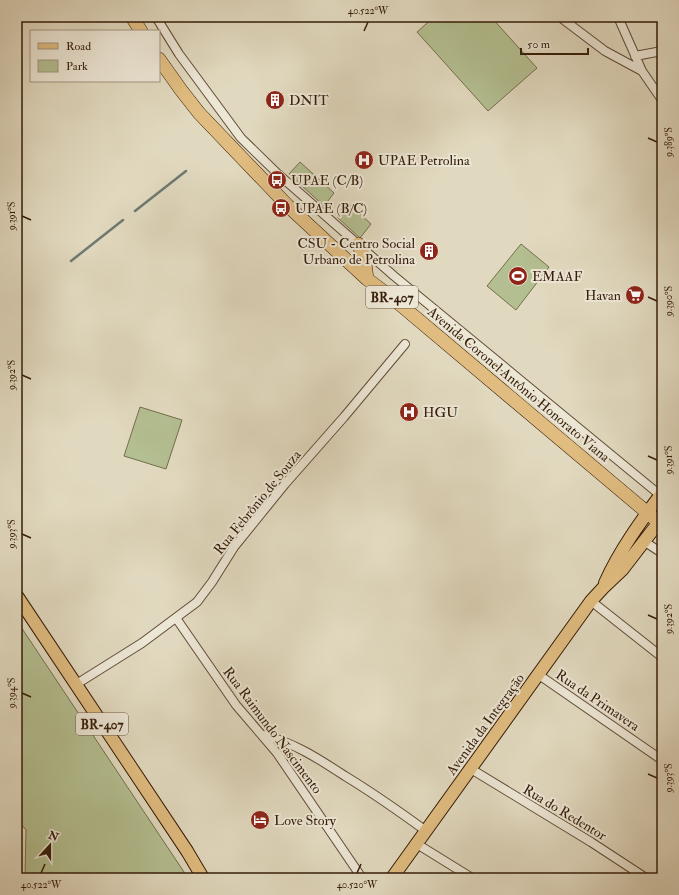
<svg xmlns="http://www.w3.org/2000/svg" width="679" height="895" viewBox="0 0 679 895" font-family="'IM FELL Double Pica',serif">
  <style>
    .green { fill: #b4bf91; stroke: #746e4c }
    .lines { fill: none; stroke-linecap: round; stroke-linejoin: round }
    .stream { stroke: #6f7a72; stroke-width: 2.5 }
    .minor-casing { stroke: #604b36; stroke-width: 10 }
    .primary-casing { stroke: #351c08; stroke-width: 14 }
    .trunk-casing { stroke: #351c08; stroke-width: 14 }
    .minor { stroke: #ece6d5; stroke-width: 8 }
    .primary { stroke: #e0bc80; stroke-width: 12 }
    .trunk { stroke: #e0bc80; stroke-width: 13 }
    .ticks { fill: none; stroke: #351c08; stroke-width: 1.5 }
    .labels { text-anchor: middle; stroke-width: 4; stroke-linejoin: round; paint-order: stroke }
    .shield { fill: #ece6d5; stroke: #6c5946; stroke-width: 1 }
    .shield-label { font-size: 13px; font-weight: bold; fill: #351c08 }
    .poi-label { font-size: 14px; fill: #351c08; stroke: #ece6d5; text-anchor: start }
    .street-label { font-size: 14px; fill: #351c08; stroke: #ece6d5 }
    .neatline { fill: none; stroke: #351c08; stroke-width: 1.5 }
    .ticks-label { font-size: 10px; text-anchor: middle; fill: #351c08 }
  </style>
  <rect width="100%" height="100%" fill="#e1d9bf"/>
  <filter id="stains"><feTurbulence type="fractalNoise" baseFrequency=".005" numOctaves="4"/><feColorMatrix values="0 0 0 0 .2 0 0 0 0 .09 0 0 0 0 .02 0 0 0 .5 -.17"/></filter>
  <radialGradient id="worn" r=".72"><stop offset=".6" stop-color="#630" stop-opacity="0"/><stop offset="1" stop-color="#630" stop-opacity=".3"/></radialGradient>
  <!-- green -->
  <path class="green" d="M434,17H491L537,68L488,111L417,32Z
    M300,162L334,193L324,206L289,174Z
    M349,204L371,224L360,238L337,217Z
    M521,244L549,267L516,310L487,286Z
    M140,407L182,420L166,469L124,456Z
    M17,621L188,878H25L26,830L17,819Z"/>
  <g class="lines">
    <!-- stream -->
    <path class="stream" d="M135,211L186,171
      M71,261L123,220"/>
    <defs>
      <path id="minor" d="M156,17L179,54L241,138L278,174L394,276L660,495
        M560,17L605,51L642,71
        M618,17L642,71L662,100
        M635,56L662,51
        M645,542L662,553
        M591,601L662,657
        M176,618L236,705L277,753L362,878
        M539,675L662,760
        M75,685L142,643L197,602L212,582L234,547L285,484L344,417L405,344
        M263,735C293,742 319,759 345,776C373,793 400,812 426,831
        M471,769L591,842L646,878
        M417,844L472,878"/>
      <path id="primary" d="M605,583C619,551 641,521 662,493
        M17,596L187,851L203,878
        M392,878L591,601L603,588L622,570L662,518"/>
      <path id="trunk" d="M132,17L141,31
        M159,59L181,90L199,113L288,206L367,279L396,301L662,525
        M358,244L364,256L367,279"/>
    </defs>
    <!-- minor casing -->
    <use href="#minor" class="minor-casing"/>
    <!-- primary casing -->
    <use href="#primary" class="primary-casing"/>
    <!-- trunk casing -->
    <use href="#trunk" class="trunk-casing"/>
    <!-- minor -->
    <use href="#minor" class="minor"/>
    <!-- primary -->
    <use href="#primary" class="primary"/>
    <!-- trunk -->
    <use href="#trunk" class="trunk"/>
  </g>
  <!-- ticks -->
  <path class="ticks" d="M364,31L368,22M648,138L657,142M22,216L31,220M648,297L657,301M22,375L31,379M648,456L657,460M22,534L31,538M648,615L657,619M22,693L31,697M648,774L657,778M41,873L45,864M357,873L361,864"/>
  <!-- icons -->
  <defs>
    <symbol id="building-disc" viewBox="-11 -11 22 22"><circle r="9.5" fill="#8f2418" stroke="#ece6d5"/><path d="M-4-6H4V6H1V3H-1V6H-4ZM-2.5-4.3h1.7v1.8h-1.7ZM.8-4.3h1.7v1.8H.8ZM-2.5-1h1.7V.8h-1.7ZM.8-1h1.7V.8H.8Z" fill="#fff"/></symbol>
    <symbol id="hospital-disc" viewBox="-11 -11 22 22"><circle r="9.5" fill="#8f2418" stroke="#ece6d5"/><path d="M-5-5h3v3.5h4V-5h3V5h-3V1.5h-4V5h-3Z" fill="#fff"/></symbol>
    <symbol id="bus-disc" viewBox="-11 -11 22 22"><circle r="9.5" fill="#8f2418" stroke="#ece6d5"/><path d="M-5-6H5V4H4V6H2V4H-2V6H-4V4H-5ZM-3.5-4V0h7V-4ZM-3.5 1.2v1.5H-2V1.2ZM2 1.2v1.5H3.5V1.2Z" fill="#fff"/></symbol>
    <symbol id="stadium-disc" viewBox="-11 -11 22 22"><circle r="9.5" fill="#8f2418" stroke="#ece6d5"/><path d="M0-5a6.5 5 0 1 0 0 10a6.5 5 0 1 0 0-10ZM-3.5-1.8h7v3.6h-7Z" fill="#fff"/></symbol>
    <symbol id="supermarket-disc" viewBox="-11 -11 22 22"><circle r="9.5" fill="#8f2418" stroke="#ece6d5"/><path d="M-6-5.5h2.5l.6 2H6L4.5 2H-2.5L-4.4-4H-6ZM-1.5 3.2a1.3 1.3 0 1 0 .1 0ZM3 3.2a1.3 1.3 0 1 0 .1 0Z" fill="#fff"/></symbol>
    <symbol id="hotel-disc" viewBox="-11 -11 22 22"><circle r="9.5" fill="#8f2418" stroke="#ece6d5"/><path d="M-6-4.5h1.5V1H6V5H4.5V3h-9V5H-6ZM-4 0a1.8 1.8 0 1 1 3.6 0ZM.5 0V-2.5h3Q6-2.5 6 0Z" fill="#fff"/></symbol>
  </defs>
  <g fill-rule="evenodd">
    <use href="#building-disc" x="264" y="89" width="22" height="22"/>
    <use href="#hospital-disc" x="353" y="149" width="22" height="22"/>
    <use href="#bus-disc" x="266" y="169" width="22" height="22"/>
    <use href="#bus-disc" x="270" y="197" width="22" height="22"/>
    <use href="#building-disc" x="418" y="240" width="22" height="22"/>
    <use href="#stadium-disc" x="507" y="265" width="22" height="22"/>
    <use href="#supermarket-disc" x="624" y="284" width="22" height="22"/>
    <use href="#hospital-disc" x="398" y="401" width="22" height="22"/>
    <use href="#hotel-disc" x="249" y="809" width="22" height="22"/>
  </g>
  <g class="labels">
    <!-- shield labels -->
    <g class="shield">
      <rect x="366" y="286" width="52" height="22" rx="3"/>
      <rect x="76" y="713" width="52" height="22" rx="3"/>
    </g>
    <g class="shield-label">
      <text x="392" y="302">BR-407</text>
      <text x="102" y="729">BR-407</text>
    </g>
    <!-- poi labels -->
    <g class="poi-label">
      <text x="289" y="105">DNIT</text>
      <text x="378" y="165">UPAE Petrolina</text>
      <text x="291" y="185">UPAE (C/B)</text>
      <text x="295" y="213">UPAE (B/C)</text>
      <text x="415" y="248" text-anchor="end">CSU - Centro Social<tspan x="415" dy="16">Urbano de Petrolina</tspan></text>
      <text x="532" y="281">EMAAF</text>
      <text x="621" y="300" text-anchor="end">Havan</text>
      <text x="423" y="417">HGU</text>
      <text x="274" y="825">Love Story</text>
    </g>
    <!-- street labels -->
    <g class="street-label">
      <text transform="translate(519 384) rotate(40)" y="5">Avenida Coronel Antônio Honorato Viana</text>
      <text transform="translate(257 502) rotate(-51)" y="5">Rua Febrônio de Souza</text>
      <text transform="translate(598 700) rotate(34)" y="5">Rua da Primavera</text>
      <text transform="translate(485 724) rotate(-54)" y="5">Avenida da Integração</text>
      <text transform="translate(273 730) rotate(53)" y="5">Rua Raimundo Nascimento</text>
      <text transform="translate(565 812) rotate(31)" y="5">Rua do Redentor</text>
    </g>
  </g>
  <!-- margin -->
  <rect width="679" height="895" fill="none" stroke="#e1d9bf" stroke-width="44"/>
  <!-- legend -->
  <rect x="30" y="30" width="130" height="52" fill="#ece6d5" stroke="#a39583"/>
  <rect x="38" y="43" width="20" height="6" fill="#e0bc80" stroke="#a39583"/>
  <text x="66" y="50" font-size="12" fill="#351c08">Road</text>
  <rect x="38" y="60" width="20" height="12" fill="#b4bf91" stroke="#a39583"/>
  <text x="66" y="70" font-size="12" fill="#351c08">Park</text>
  <!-- north arrow -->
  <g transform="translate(50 845) rotate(21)" stroke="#ece6d5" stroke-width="3" paint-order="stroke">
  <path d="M0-3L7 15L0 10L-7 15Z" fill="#351c08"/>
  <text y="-6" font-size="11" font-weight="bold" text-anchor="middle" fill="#351c08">N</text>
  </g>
  <!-- scale -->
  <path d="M521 48v6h67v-6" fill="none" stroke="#351c08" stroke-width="2"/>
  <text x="527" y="48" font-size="12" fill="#351c08" stroke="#ece6d5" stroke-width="3" paint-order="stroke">50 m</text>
  <rect x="22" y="22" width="635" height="851" class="neatline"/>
  <g class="ticks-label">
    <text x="368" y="14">40.522°W</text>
    <text transform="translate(668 142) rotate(-90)" y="4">9.389°S</text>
    <text transform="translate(11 216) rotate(-90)" y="4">9.391°S</text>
    <text transform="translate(668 301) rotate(-90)" y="4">9.390°S</text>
    <text transform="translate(11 375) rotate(-90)" y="4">9.392°S</text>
    <text transform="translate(668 460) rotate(-90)" y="4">9.391°S</text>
    <text transform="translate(11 534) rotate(-90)" y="4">9.393°S</text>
    <text transform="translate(668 619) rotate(-90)" y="4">9.392°S</text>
    <text transform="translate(11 693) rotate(-90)" y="4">9.394°S</text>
    <text transform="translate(668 778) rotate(-90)" y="4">9.393°S</text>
    <text x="41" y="888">40.522°W</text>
    <text x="357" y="888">40.520°W</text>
  </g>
  <rect width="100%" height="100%" filter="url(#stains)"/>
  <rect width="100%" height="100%" fill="url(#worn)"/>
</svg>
